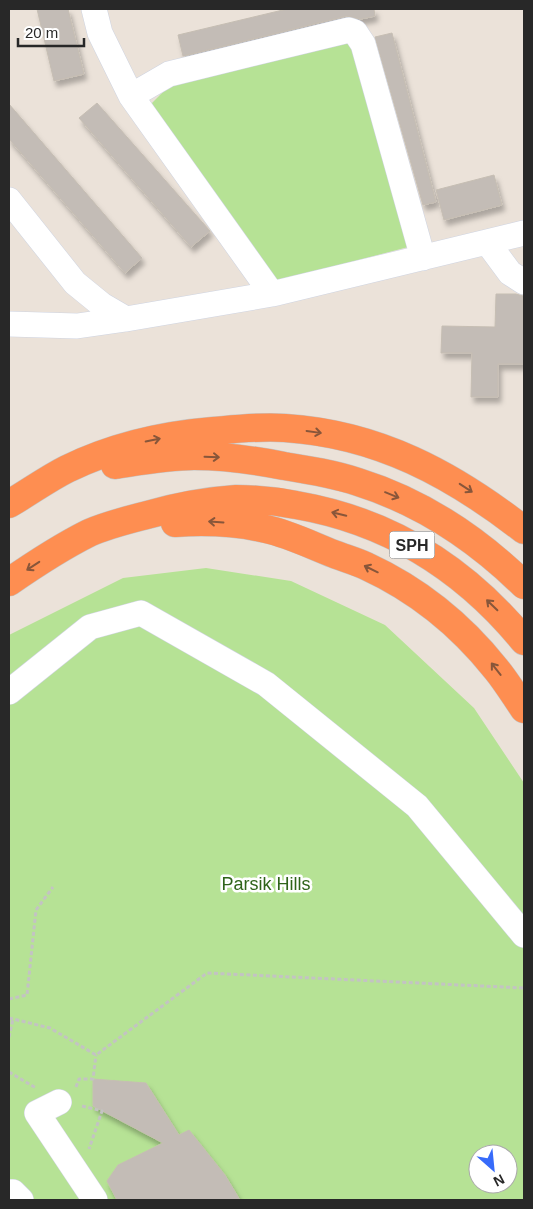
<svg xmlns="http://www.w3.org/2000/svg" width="533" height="1209" viewBox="0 0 533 1209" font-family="Helvetica,sans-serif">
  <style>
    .green { fill: #b6e295; fill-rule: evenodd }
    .building { fill: #c3bcb6; stroke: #c6beb3; filter: url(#shadow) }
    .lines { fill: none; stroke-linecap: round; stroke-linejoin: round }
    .minor-casing { stroke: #cfd4e1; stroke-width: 26 }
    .highway-casing { stroke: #c3c3c3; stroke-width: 29 }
    .path { stroke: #c3c3c3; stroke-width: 3; stroke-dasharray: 4 2.5; stroke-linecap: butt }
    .minor { stroke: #fff; stroke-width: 25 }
    .highway { stroke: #fe8e51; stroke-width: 28 }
    .oneway { stroke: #88563a }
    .labels { text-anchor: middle; stroke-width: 5; stroke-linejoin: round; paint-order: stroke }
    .shield { fill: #fff; stroke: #686868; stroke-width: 1 }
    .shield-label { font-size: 16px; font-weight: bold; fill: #282828 }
    .park-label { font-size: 18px; fill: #2f6419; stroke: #fff }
  </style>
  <defs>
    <filter id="shadow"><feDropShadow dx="3" dy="5.5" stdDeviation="2.5" flood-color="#0004"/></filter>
  </defs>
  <rect width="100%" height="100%" fill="#ebe2d9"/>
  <!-- green -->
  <path class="green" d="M351,37L412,246L275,282L154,114L152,103L172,83Z
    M206,568L291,581L385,625L474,708L524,783V1200H9V635L123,578ZM478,1154H508V1184H478Z"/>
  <!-- building -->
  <path class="building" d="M37,9H68L84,74L54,81Z
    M287,9H374L375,16L361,19L346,16L183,56L178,35Z
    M392,33L436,202L423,205L375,37Z
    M97,103L210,231L191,247L79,118Z
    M9,104L142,258L125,273L9,139Z
    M494,175L502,205L444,220L436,190Z
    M496,294H516L523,296L524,364H498V397H471L472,353H441L442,326L495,327Z
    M93,1079L146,1083L179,1135L189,1130L225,1175L240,1200H117L107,1181L118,1165L163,1143L93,1106Z"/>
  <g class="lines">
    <defs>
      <path id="minor" d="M94,9L100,33L131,96L272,294
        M131,96L169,74L349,30L355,32L363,44L423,258
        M9,200L75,283L102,305L126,319L272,294L524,233
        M487,242L510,273L524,282
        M9,324L77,326L126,319
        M9,692L90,627L141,613L266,684L417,806L524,935
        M59,1102L37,1113L95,1200
        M9,1192H13L21,1200"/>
      <path id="highway" d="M115,465C141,461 168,456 194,456C225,456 254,460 284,466C309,470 334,474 358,482C422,502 477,539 524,585
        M9,504C28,493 47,479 67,469C112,447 164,435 213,431C236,429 261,426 285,428C378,434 452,474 524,530
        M175,523C205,521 236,522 266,529C289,534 311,545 334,554C344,558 355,561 366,566C416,589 461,625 496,669C506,681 515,696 524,709
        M9,582C35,564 61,547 89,533C107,525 128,520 147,515C175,507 207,501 236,499C256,499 276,501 296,505C389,521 465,569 524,641"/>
    </defs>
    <!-- minor casing -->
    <use href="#minor" class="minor-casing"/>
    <!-- highway casing -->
    <use href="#highway" class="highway-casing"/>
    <!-- path -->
    <path class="path" d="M9,999L27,995L36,910L53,887
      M9,1018L50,1028L96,1055L207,973L524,988
      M9,1037L13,1019
      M9,1072L36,1088
      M76,1087L79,1079H93L96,1055
      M82,1106L102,1111L89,1149"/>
    <!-- minor -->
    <use href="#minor" class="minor"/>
    <!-- highway -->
    <use href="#highway" class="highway"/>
  </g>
  <!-- one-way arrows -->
  <defs><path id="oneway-shaft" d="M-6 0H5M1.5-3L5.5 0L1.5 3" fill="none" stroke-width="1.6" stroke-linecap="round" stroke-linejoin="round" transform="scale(1.25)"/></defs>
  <g class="oneway">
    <use href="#oneway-shaft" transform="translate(314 432) rotate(8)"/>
    <use href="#oneway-shaft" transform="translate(153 440) rotate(-12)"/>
    <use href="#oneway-shaft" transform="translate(212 457) rotate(2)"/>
    <use href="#oneway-shaft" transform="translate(466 488) rotate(33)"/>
    <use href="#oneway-shaft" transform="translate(392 495) rotate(22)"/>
    <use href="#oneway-shaft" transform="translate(339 514) rotate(-166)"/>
    <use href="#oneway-shaft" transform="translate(216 522) rotate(-176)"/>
    <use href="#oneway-shaft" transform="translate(33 566) rotate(147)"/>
    <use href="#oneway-shaft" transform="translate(371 569) rotate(-154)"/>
    <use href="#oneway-shaft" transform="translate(492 605) rotate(-136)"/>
    <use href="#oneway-shaft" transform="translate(496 669) rotate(-128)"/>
  </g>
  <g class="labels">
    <!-- shield labels -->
    <rect class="shield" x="389.5" y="531.5" width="45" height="27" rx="4"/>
    <g class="shield-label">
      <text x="412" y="551">SPH</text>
    </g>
    <!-- park labels -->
    <g class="park-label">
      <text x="266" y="890">Parsik Hills</text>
    </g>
  </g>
  <!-- border -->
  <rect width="533" height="1209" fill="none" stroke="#282828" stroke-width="20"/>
  <!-- north arrow -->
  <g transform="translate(493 1169) rotate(153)"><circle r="24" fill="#ffffff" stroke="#a9a9a9"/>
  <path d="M0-4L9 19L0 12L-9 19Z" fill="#376bfa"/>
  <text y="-8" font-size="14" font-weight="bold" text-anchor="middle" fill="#282828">N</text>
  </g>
  <!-- scale -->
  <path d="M18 38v8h66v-8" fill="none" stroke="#282828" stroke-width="2.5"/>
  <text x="25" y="38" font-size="15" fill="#282828" stroke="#ffffff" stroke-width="4" paint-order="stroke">20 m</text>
</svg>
